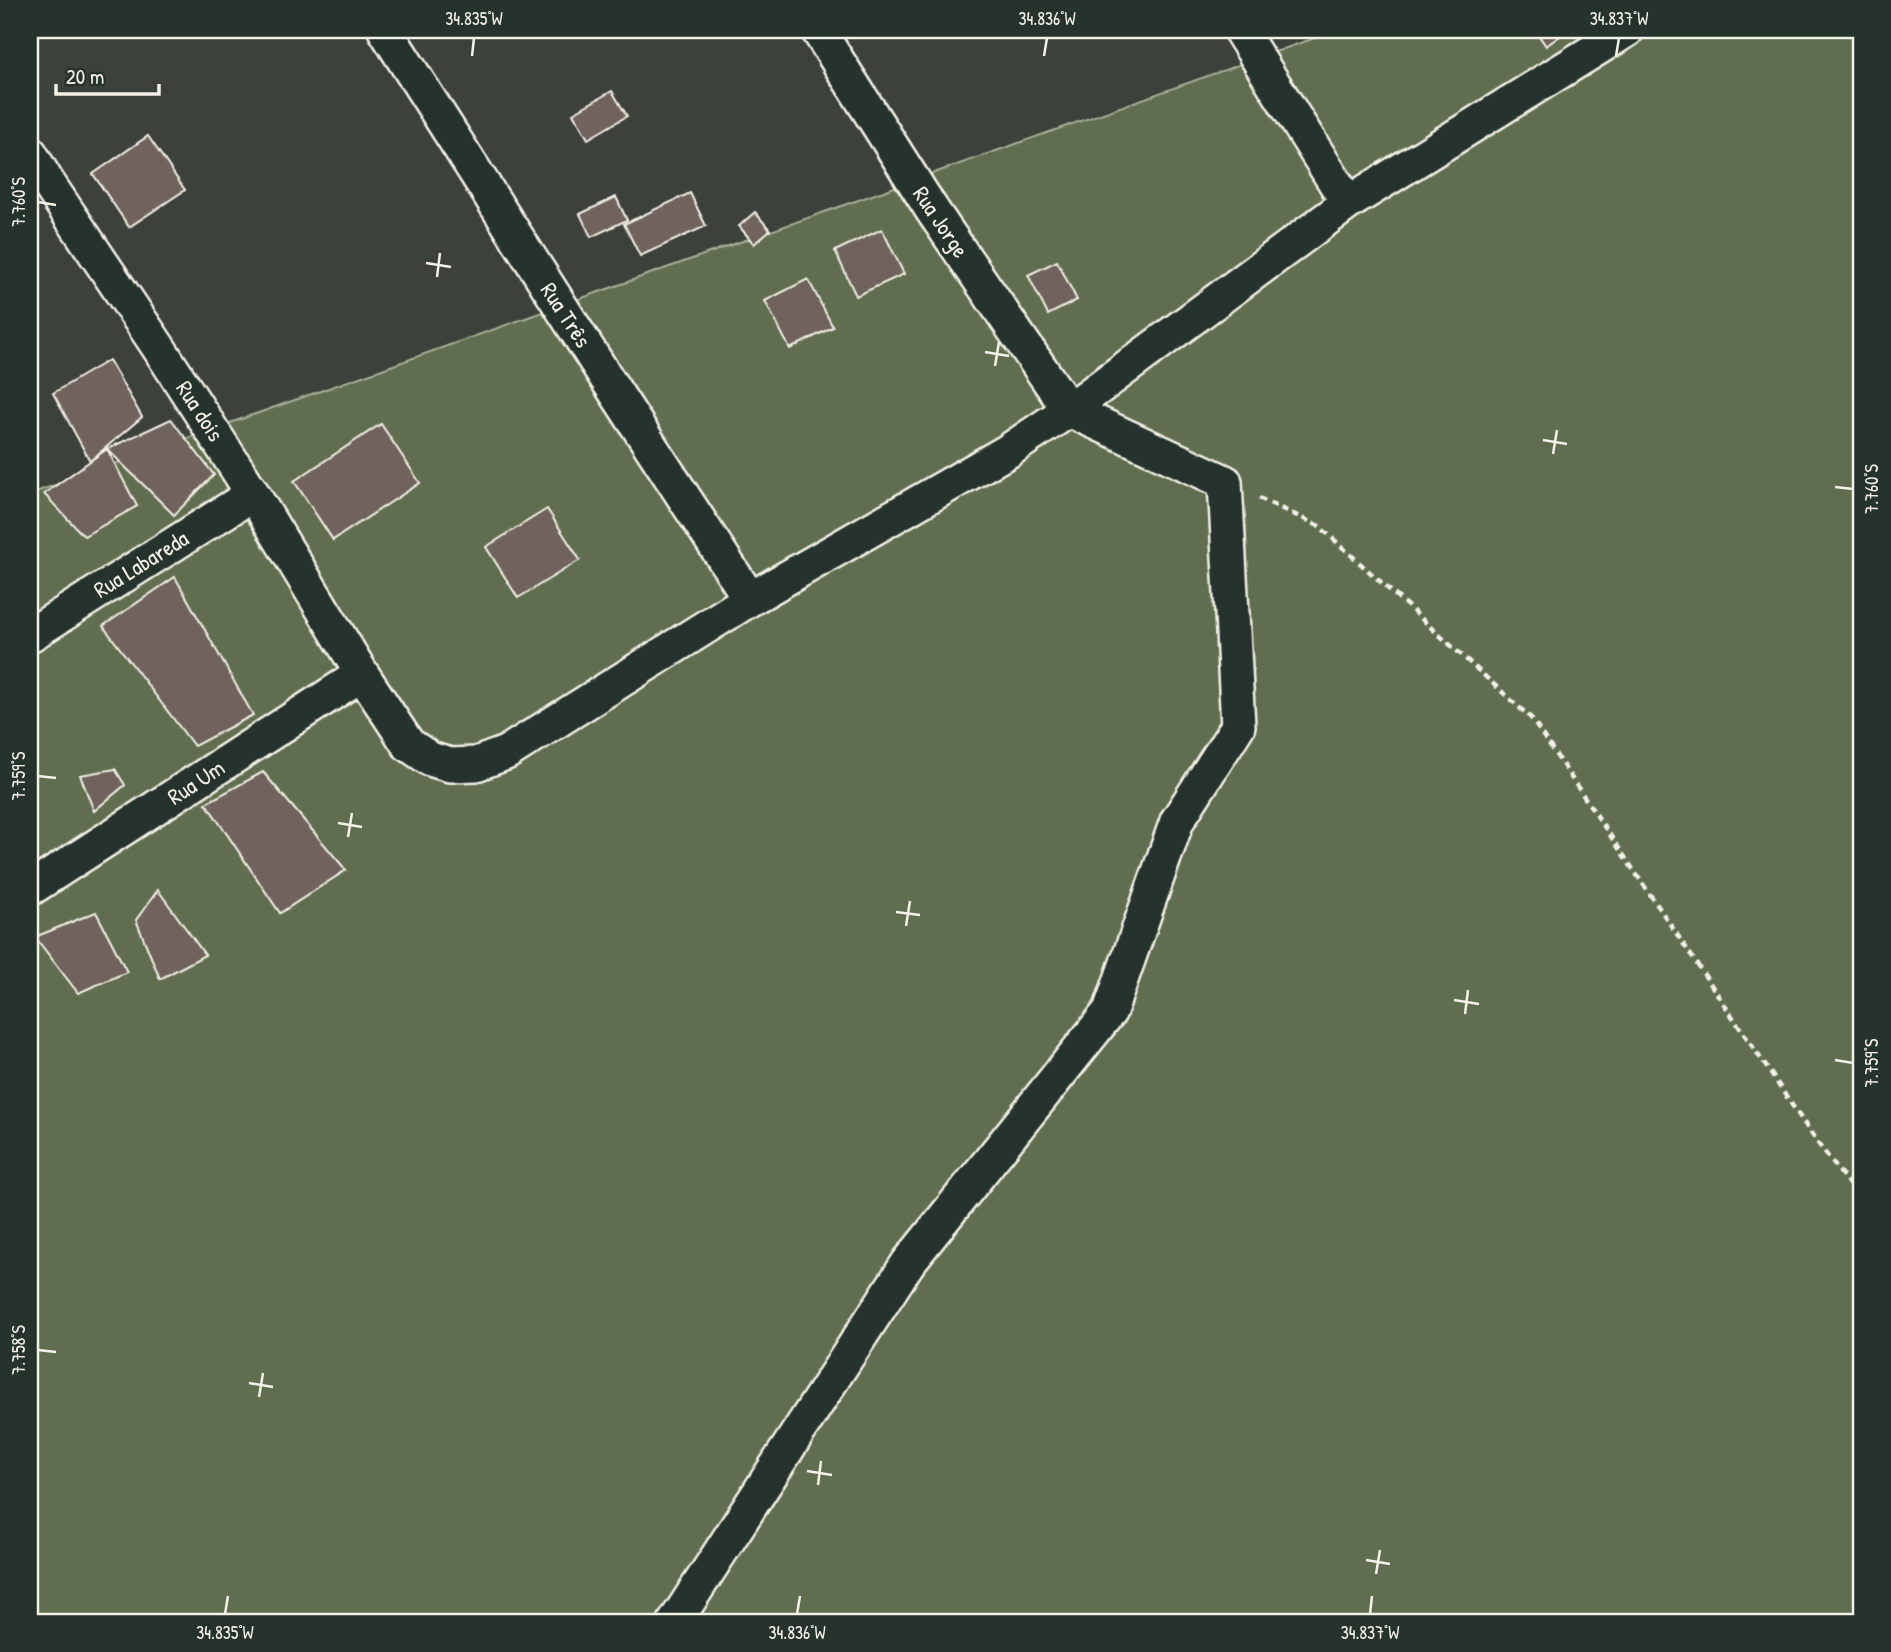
<svg xmlns="http://www.w3.org/2000/svg" width="1891" height="1652" viewBox="0 0 1891 1652" font-family="'Patrick Hand',sans-serif">
  <style>
    .green { fill: #606e4f; stroke: #aab09c; stroke-width: 2 }
    .building { fill: #6f635d; stroke: #f4f1e8; stroke-width: 2 }
    .lines { fill: none; stroke-linecap: round; stroke-linejoin: round }
    .minor-casing { stroke: #f4f1e8; stroke-width: 38 }
    .path { stroke: #f4f1e8; stroke-width: 4.5; stroke-dasharray: 7 5; stroke-linecap: butt }
    .minor { stroke: #26332d; stroke-width: 33 }
    .ticks { fill: none; stroke: #f4f1e8; stroke-width: 2.5 }
    .labels { text-anchor: middle; stroke-width: 6; stroke-linejoin: round; paint-order: stroke }
    .street-label { font-size: 23px; fill: #f4f1e8; stroke: #26332d }
    .neatline { fill: none; stroke: #f4f1e8; stroke-width: 2.5 }
    .ticks-label { font-size: 18px; text-anchor: middle; fill: #f4f1e8 }
  </style>
  <rect width="100%" height="100%" fill="#3c413b"/>
  <filter id="ink" filterUnits="userSpaceOnUse"><feTurbulence type="fractalNoise" baseFrequency=".0143" numOctaves="2"/><feDisplacementMap in="SourceGraphic" scale="14" xChannelSelector="R" yChannelSelector="G"/><feConvolveMatrix kernelMatrix="1 2 1 2 8 2 1 2 1" color-interpolation-filters="sRGB"/></filter>
  <g filter="url(#ink)">
    <!-- green -->
    <path class="green" d="M1337,30H1861V1622H30V494Z"/>
    <!-- building -->
    <path class="building" d="M1535,30H1568L1546,46Z
      M612,91L627,116L588,139L573,113Z
      M148,136L185,190L129,227L93,174Z
      M690,193L706,226L640,256L624,224Z
      M616,197L627,220L591,237L580,214Z
      M755,212L770,230L754,244L739,226Z
      M882,229L904,274L856,296L835,251Z
      M1057,261L1077,300L1048,315L1028,275Z
      M808,279L833,327L790,349L765,301Z
      M109,360L142,417L90,461L53,393Z
      M171,419L214,475L174,515L107,449Z
      M381,424L420,483L333,540L294,481Z
      M107,449L137,506L84,536L44,494Z
      M547,509L580,560L518,598L486,547Z
      M175,577L253,715L194,746L103,626Z
      M115,769L125,785L94,811L80,775Z
      M263,772L346,870L280,913L206,803Z
      M158,890L205,955L160,979L136,920Z
      M96,912L127,972L78,993L35,937Z"/>
    <g class="lines">
      <defs>
        <path id="minor" d="M385,30L607,379L750,599
          M1240,30L1348,203
          M30,153L46,180L157,345L253,494L362,674L408,744L430,759L450,765L476,764L506,753L750,599L1008,451L1069,410L1348,203L1627,30
          M30,635L253,494
          M30,889L362,674
          M675,1622L908,1263L1110,1011L1177,821L1238,726L1225,482L1069,410L932,210L818,30"/>
      </defs>
      <!-- minor casing -->
      <use href="#minor" class="minor-casing"/>
      <!-- path -->
      <path class="path" d="M1259,498L1319,526L1531,718L1817,1142L1861,1200"/>
      <!-- minor -->
      <use href="#minor" class="minor"/>
    </g>
  </g>
  <!-- ticks -->
  <path class="ticks" d="M472,56L474,38M1044,56L1047,38M1616,56L1619,38M38,202L56,205M426,263L451,267M437,277L440,253M985,352L1009,356M995,366L999,342M1543,440L1567,444M1553,454L1557,430M1835,487L1853,489M38,776L56,778M338,823L362,827M348,837L352,813M896,912L920,915M906,926L910,901M1454,1000L1479,1004M1465,1014L1468,990M1835,1060L1853,1063M38,1350L56,1352M249,1383L273,1387M259,1397L263,1373M807,1471L832,1475M818,1485L821,1461M1366,1560L1390,1564M1376,1574L1380,1550M225,1614L228,1596M797,1614L800,1596M1370,1614L1372,1596"/>
  <g class="labels">
    <!-- street labels -->
    <g class="street-label">
      <text transform="translate(941 222) rotate(56)" y="8">Rua Jorge</text>
      <text transform="translate(566 315) rotate(57)" y="8">Rua Três</text>
      <text transform="translate(200 411) rotate(57)" y="8">Rua dois</text>
      <text transform="translate(141 564) rotate(-32)" y="8">Rua Labareda</text>
      <text transform="translate(196 782) rotate(-33)" y="8">Rua Um</text>
    </g>
  </g>
  <!-- margin -->
  <rect width="1891" height="1652" fill="none" stroke="#26332d" stroke-width="77"/>
  <!-- scale -->
  <path d="M56 84v10h103v-10" fill="none" stroke="#f4f1e8" stroke-width="3.5"/>
  <text x="66" y="84" font-size="21" fill="#f4f1e8" stroke="#26332d" stroke-width="5" paint-order="stroke">20 m</text>
  <rect x="38" y="38" width="1815" height="1576" class="neatline"/>
  <g class="ticks-label">
    <text x="474" y="25">34.835°W</text>
    <text x="1047" y="25">34.836°W</text>
    <text x="1619" y="25">34.837°W</text>
    <text transform="translate(19 202) rotate(-90)" y="6">7.760°S</text>
    <text transform="translate(1872 489) rotate(-90)" y="6">7.760°S</text>
    <text transform="translate(19 776) rotate(-90)" y="6">7.759°S</text>
    <text transform="translate(1872 1063) rotate(-90)" y="6">7.759°S</text>
    <text transform="translate(19 1350) rotate(-90)" y="6">7.758°S</text>
    <text x="225" y="1639">34.835°W</text>
    <text x="797" y="1639">34.836°W</text>
    <text x="1370" y="1639">34.837°W</text>
  </g>
</svg>
